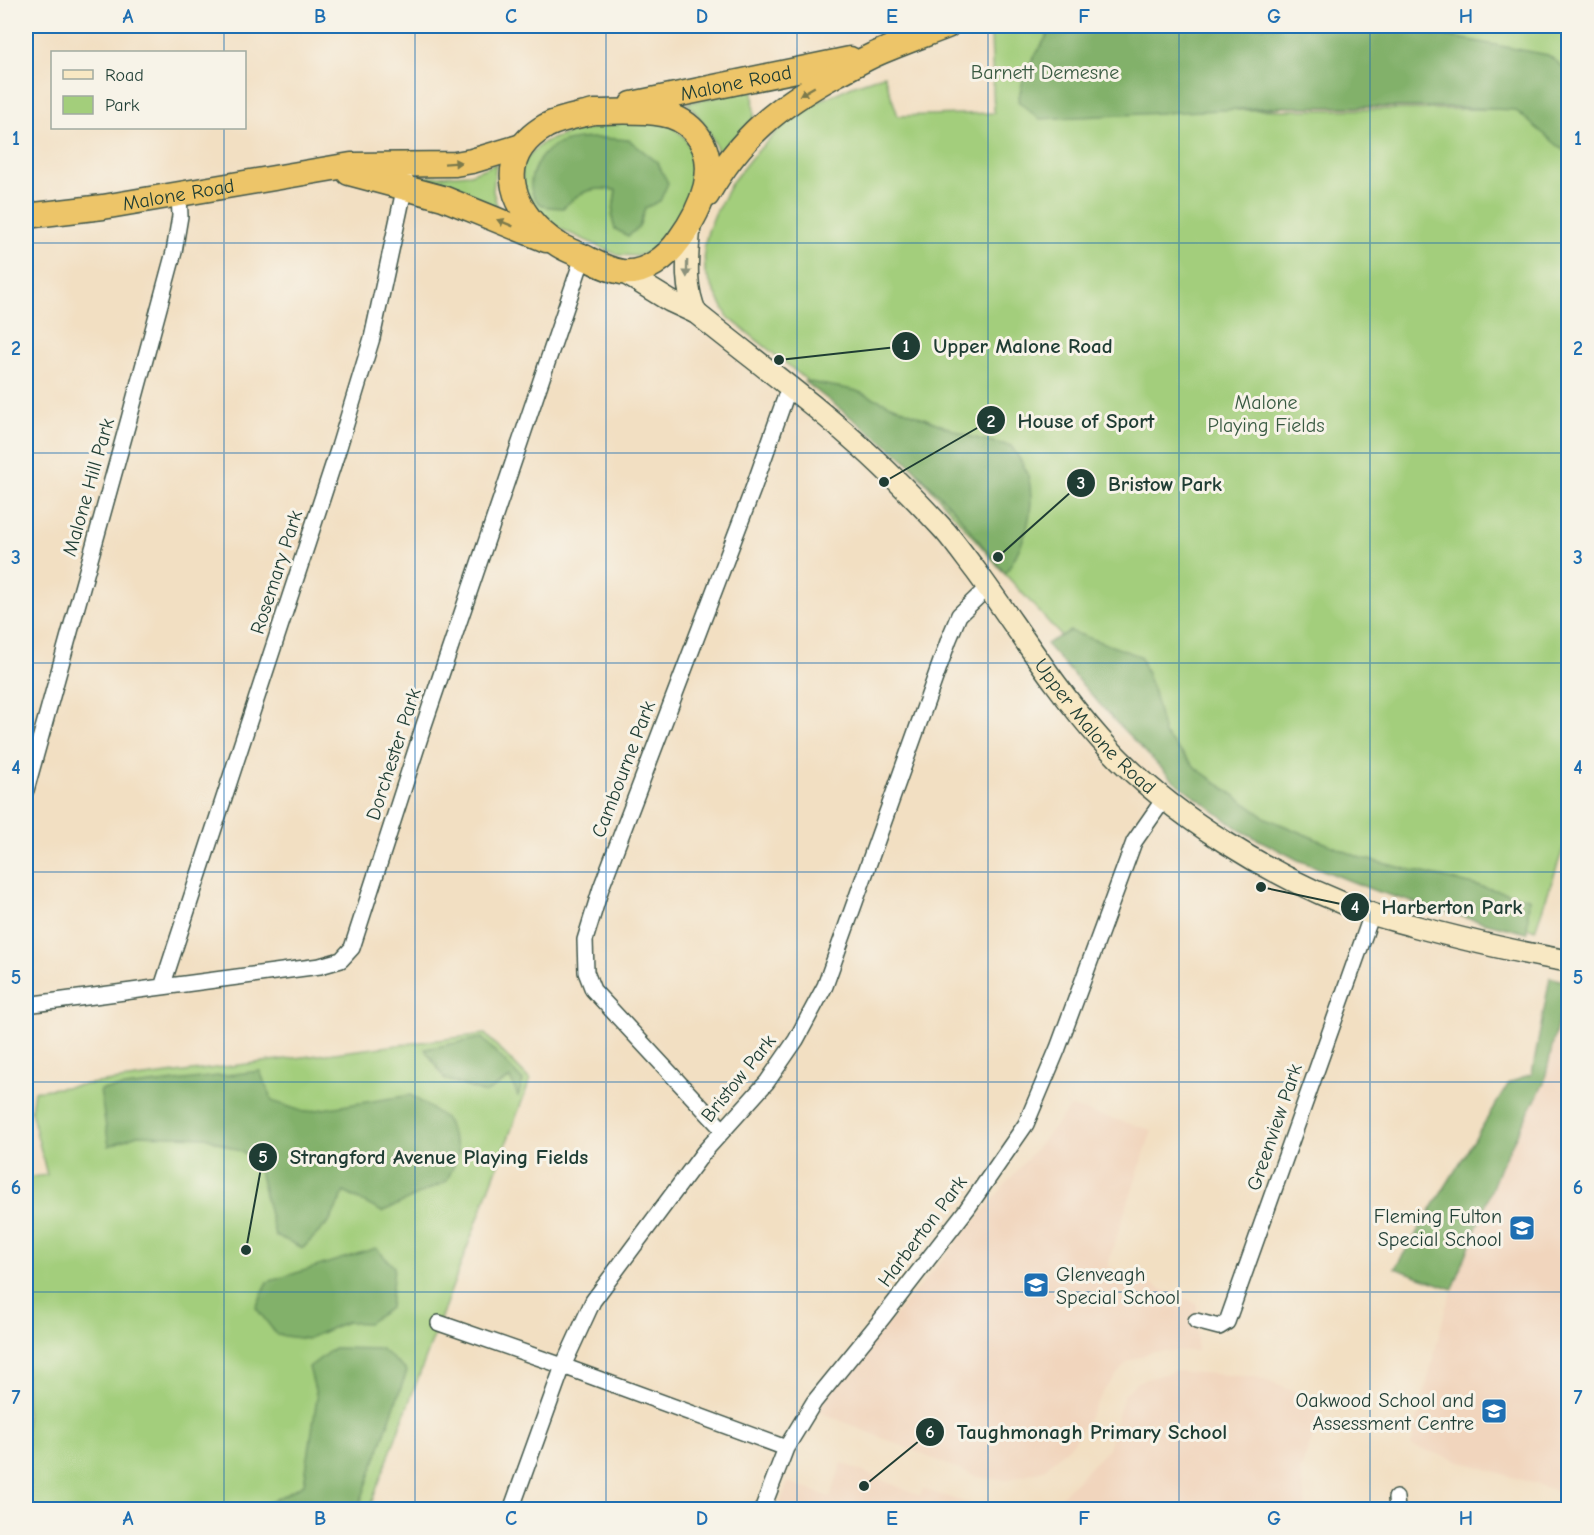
<svg xmlns="http://www.w3.org/2000/svg" width="1594" height="1535" viewBox="0 0 1594 1535" font-family="'Comic Neue',sans-serif">
  <style>
    .built { fill: #f1d5bd }
    .green { fill: #a3ce7b; stroke: #618658; stroke-width: 1.5; fill-rule: evenodd }
    .forest { fill: #82b16b; stroke: #507750; stroke-width: 1.5 }
    .lines { fill: none; stroke-linecap: round; stroke-linejoin: round }
    .minor-casing { stroke: #3f5549; stroke-width: 18 }
    .secondary-casing { stroke: #3f5549; stroke-width: 24 }
    .trunk-casing { stroke: #3f5549; stroke-width: 27 }
    .minor { stroke: #fff; stroke-width: 15 }
    .secondary { stroke: #f8e8c3; stroke-width: 21 }
    .trunk { stroke: #edc569; stroke-width: 24 }
    .oneway { fill: #7c7a4c }
    .oneway2 { fill: #8c927c }
    .grid { fill: none; stroke: #1f6fb2; stroke-width: 1.5; stroke-opacity: 0.55 }
    .labels { text-anchor: middle; stroke-width: 6; stroke-linejoin: round; paint-order: stroke }
    .park-label { font-size: 20px; fill: #395a42; stroke: #f7f3e8 }
    .street-label { font-size: 20px; fill: #1f3d34; stroke: #f7f3e8 }
    .poi-label { font-size: 20px; fill: #1f3d34; stroke: #f7f3e8; text-anchor: end }
    .leader { fill: none; stroke: #1f3d34; stroke-width: 2 }
    .callout-dot { fill: #1f3d34; stroke: #f7f3e8; stroke-width: 2 }
    .mark-label { font-size: 18px; text-anchor: middle; font-weight: bold; fill: #fff }
    .callout-label { font-size: 21px; text-anchor: middle; font-weight: bold; fill: #1f3d34; stroke: #f7f3e8; stroke-width: 6; stroke-linejoin: round; paint-order: stroke }
    .neatline { fill: none; stroke: #1f6fb2; stroke-width: 2 }
    .grid-label { font-size: 20px; text-anchor: middle; font-weight: bold; fill: #1f6fb2 }
  </style>
  <rect width="100%" height="100%" fill="#f7f3e8"/>
  <filter id="ink" filterUnits="userSpaceOnUse"><feTurbulence type="fractalNoise" baseFrequency=".0167" numOctaves="2"/><feDisplacementMap in="SourceGraphic" scale="12" xChannelSelector="R" yChannelSelector="G"/><feConvolveMatrix kernelMatrix="1 2 1 2 8 2 1 2 1" color-interpolation-filters="sRGB"/></filter>
  <filter id="wash" filterUnits="userSpaceOnUse"><feTurbulence type="fractalNoise" baseFrequency=".008" numOctaves="4" result="noise"/><feDisplacementMap in="SourceGraphic" scale="24" xChannelSelector="R" yChannelSelector="G"/><feGaussianBlur stdDeviation="1.35" result="paint"/><feColorMatrix in="noise" values="0 0 0 0 0 0 0 0 0 0 0 0 0 0 0 0 0 1.4 0 .05"/><feComposite in="paint" operator="in"/></filter>
  <g filter="url(#wash)">
    <rect width="100%" height="100%" fill="#f2dfc2"/>
    <!-- built -->
    <path class="built" d="M1567,982H1568V1494L1411,1446L1446,1307L1500,1167L1544,1083Z
      M1071,1107L1152,1130L1107,1266L1197,1304V1351H1152L1126,1363L1103,1392L1074,1442L1043,1470L1006,1480L977,1477L815,1410Z
      M1174,1371L1256,1377L1326,1403L1300,1471L1307,1509H1006L1050,1507L1108,1449L1124,1395L1137,1382Z
      M842,1463L920,1496L923,1489L967,1503L998,1509H778L788,1482L830,1497Z"/>
    <!-- green -->
    <path class="green" d="M1005,26H1568V835L1535,930L1216,807L1005,574L906,460L728,317L705,273L704,247L708,231L715,214L732,182L751,158L786,122L817,102L852,86L884,75L898,116L994,113L991,35ZM1283,107H1448L1496,109L1236,110Z
      M753,89L754,118L720,156C712,135 703,120 687,103Z
      M641,118L672,126L684,137L692,151L696,169L693,187L668,238L654,251L636,256L618,255L547,223L525,198L521,167L531,153L544,142L569,133ZM657,162L639,227L615,229L612,218L616,190L599,188L578,194Z
      M496,164L493,191L499,213L426,185L425,177L470,174Z
      M485,1034L530,1080L369,1509L26,1510V1178L47,1175L31,1111L34,1091Z"/>
    <!-- forest -->
    <path class="forest" d="M1053,26H1439L1442,35L1548,55L1568,71V154L1515,110L1448,107H1283L1039,119L1018,101L1025,72Z
      M603,138L629,140L657,162L668,183L660,201L645,208L639,227L628,236L615,229L612,218L616,190C590,187 582,190 563,208C558,207 549,208 544,206C519,193 534,159 552,147C567,138 587,138 603,138Z
      M804,381L854,390L971,437L1011,446C1016,454 1025,465 1028,475C1037,511 1025,544 1005,574L955,511L906,460Z
      M1070,631L1140,656L1154,692L1164,734L1196,768L1266,818L1361,858L1529,898L1527,933L1451,914L1373,890L1298,860L1240,830L1173,780L1113,719L1046,644Z
      M1550,977L1567,982L1544,1083L1500,1167L1453,1289L1395,1268L1509,1083L1532,1074Z
      M482,1038L523,1081L518,1096L510,1078L485,1093L445,1079L425,1049Z
      M260,1071L272,1101L304,1112L411,1095L446,1119L459,1153L447,1181L382,1212L344,1192L330,1221L303,1248L275,1235L256,1158L206,1137L137,1135L109,1146L100,1090Z
      M376,1248L394,1267L390,1308L368,1323L346,1322L307,1339L277,1335L256,1308L267,1282Z
      M334,1348L381,1349L407,1371L358,1509H267L269,1503L304,1484L317,1398L309,1367Z"/>
  </g>
  <g filter="url(#ink)">
    <g class="lines">
      <defs>
        <path id="minor" d="M26,790L129,419L174,252L180,216L179,194
          M162,987L339,447L372,338L406,181
          M26,1005L320,966L341,960L352,948L424,725L583,257
          M723,1130L593,990L586,972L585,940L601,888L753,489L789,387
          M1196,1321L1219,1327L1227,1322L1372,914
          M439,1323L563,1366L786,1448
          M1396,1498L1397,1510
          M511,1510L563,1366L593,1301L704,1152L767,1082L796,1040L825,986L949,639L959,615L988,587
          M762,1510L786,1448L814,1402L884,1316L967,1209L1026,1124L1058,1048L1134,842L1164,799"/>
        <g id="secondary">
          <path d="M690,224C688,255 683,284 696,313"/>
          <path id="s1" d="M623,272L670,301L696,313C754,360 815,404 870,455C896,479 921,505 945,531C956,544 966,558 976,571C1017,627 1054,687 1100,739C1167,814 1276,881 1372,914C1384,918 1397,921 1410,925C1462,939 1515,952 1568,961"/>
        </g>
        <g id="trunk">
          <path id="s2" d="M632,104L850,59"/>
          <path d="M594,112C616,112 641,110 662,114C674,116 686,122 694,131C723,163 701,210 679,240C667,257 645,275 622,272C607,270 593,261 580,255C573,252 565,249 559,245C513,216 489,159 546,126C561,118 578,116 594,112Z"/>
          <path d="M349,173L443,198L546,240"/>
          <path d="M707,195C741,136 778,106 837,74C851,67 864,59 878,53C901,43 924,35 947,26"/>
          <path id="s3" d="M26,216L103,207L351,165L455,164L472,161L522,146"/>
        </g>
      </defs>
      <!-- minor casing -->
      <use href="#minor" class="minor-casing"/>
      <!-- secondary casing -->
      <use href="#secondary" class="secondary-casing"/>
      <!-- trunk casing -->
      <use href="#trunk" class="trunk-casing"/>
      <!-- minor -->
      <use href="#minor" class="minor"/>
      <!-- secondary -->
      <use href="#secondary" class="secondary"/>
      <!-- trunk -->
      <use href="#trunk" class="trunk"/>
    </g>
    <!-- one-way arrows -->
    <defs><path id="oneway-solid" d="M-6-.8H1V-3.2L6.5 0L1 3.2V.8H-6Z" transform="scale(1.5)"/></defs>
    <g class="oneway">
      <use href="#oneway-solid" transform="translate(807 91) rotate(150)"/>
      <use href="#oneway-solid" transform="translate(453 163) rotate(-4)"/>
      <use href="#oneway-solid" transform="translate(505 223) rotate(-158)"/>
    </g>
    <use class="oneway2" href="#oneway-solid" transform="translate(687 269) rotate(91)"/>
  </g>
  <!-- grid -->
  <path class="grid" d="M224,26V52M415,26V1510M606,26V1510M797,26V1510M988,26V1510M1179,26V1510M1370,26V1510M224,128V1510M26,243H1568M26,453H1568M26,663H1568M26,872H1568M26,1082H1568M26,1292H1568"/>
  <!-- icons -->
  <defs>
    <symbol id="school-square" viewBox="-11 -11 22 22"><rect x="-9" y="-9" width="18" height="18" rx="4" fill="#1f6fb2" stroke="#f7f3e8"/><path d="M0-5L7-2L0 1L-7-2ZM-4 1L0 2.5L4 1V4Q0 6-4 4Z" fill="#fff"/></symbol>
  </defs>
  <g fill-rule="evenodd">
    <use href="#school-square" x="1507" y="1213" width="30" height="30"/>
    <use href="#school-square" x="1021" y="1270" width="30" height="30"/>
    <use href="#school-square" x="1479" y="1396" width="30" height="30"/>
  </g>
  <g class="labels">
    <!-- park labels -->
    <g class="park-label">
      <text x="1045" y="79">Barnett Demesne</text>
      <text x="1266" y="409">Malone<tspan x="1266" dy="23">Playing Fields</tspan></text>
    </g>
    <!-- street labels -->
    <g class="street-label">
      <text dy="7" stroke="none"><textPath href="#s2" startOffset="106">Malone Road</textPath></text>
      <text dy="7" stroke="none"><textPath href="#s3" startOffset="154">Malone Road</textPath></text>
      <text transform="translate(88 487) rotate(-74)" y="7">Malone Hill Park</text>
      <text transform="translate(276 572) rotate(-72)" y="7">Rosemary Park</text>
      <text dy="7" stroke="none"><textPath href="#s1" startOffset="662">Upper Malone Road</textPath></text>
      <text transform="translate(393 754) rotate(-72)" y="7">Dorchester Park</text>
      <text transform="translate(623 769) rotate(-69)" y="7">Cambourne Park</text>
      <text transform="translate(738 1078) rotate(-51)" y="7">Bristow Park</text>
      <text transform="translate(1274 1127) rotate(-71)" y="7">Greenview Park</text>
      <text transform="translate(922 1231) rotate(-53)" y="7">Harberton Park</text>
    </g>
    <!-- poi labels -->
    <g class="poi-label">
      <text x="1502" y="1223">Fleming Fulton<tspan x="1502" dy="23">Special School</tspan></text>
      <text x="1056" y="1281" text-anchor="start">Glenveagh<tspan x="1056" dy="23">Special School</tspan></text>
      <text x="1474" y="1407">Oakwood School and<tspan x="1474" dy="23">Assessment Centre</tspan></text>
    </g>
  </g>
  <!-- callouts -->
  <path class="leader" d="M779 360L906 346M884 482L991 420M998 557L1081 483M1261 887L1355 907M246 1250L263 1157M864 1486L930 1432"/>
  <g class="callout-dot">
    <circle cx="779" cy="360" r="6"/>
    <circle cx="884" cy="482" r="6"/>
    <circle cx="998" cy="557" r="6"/>
    <circle cx="1261" cy="887" r="6"/>
    <circle cx="246" cy="1250" r="6"/>
    <circle cx="864" cy="1486" r="6"/>
    <circle cx="906" cy="346" r="15"/>
    <circle cx="991" cy="420" r="15"/>
    <circle cx="1081" cy="483" r="15"/>
    <circle cx="1355" cy="907" r="15"/>
    <circle cx="263" cy="1157" r="15"/>
    <circle cx="930" cy="1432" r="15"/>
  </g>
  <g class="mark-label">
    <text x="906" y="352">1</text>
    <text x="991" y="427">2</text>
    <text x="1081" y="489">3</text>
    <text x="1355" y="913">4</text>
    <text x="263" y="1163">5</text>
    <text x="930" y="1438">6</text>
  </g>
  <g class="callout-label">
    <text x="1023" y="353">Upper Malone Road</text>
    <text x="1086" y="428">House of Sport</text>
    <text x="1165" y="491">Bristow Park</text>
    <text x="1452" y="914">Harberton Park</text>
    <text x="439" y="1164">Strangford Avenue Playing Fields</text>
    <text x="1092" y="1439">Taughmonagh Primary School</text>
  </g>
  <!-- margin -->
  <rect width="1594" height="1535" fill="none" stroke="#f7f3e8" stroke-width="66"/>
  <!-- legend -->
  <rect x="51" y="51" width="195" height="78" fill="#f7f3e8" stroke="#a1aaa0" stroke-width="1.5"/>
  <rect x="63" y="70" width="30" height="9" fill="#f8e8c3" stroke="#a1aaa0" stroke-width="1.5"/>
  <text x="105" y="81" font-size="18" fill="#1f3d34">Road</text>
  <rect x="63" y="96" width="30" height="18" fill="#a3ce7b" stroke="#a1aaa0" stroke-width="1.5"/>
  <text x="105" y="111" font-size="18" fill="#1f3d34">Park</text>
  <rect x="33" y="33" width="1528" height="1469" class="neatline"/>
  <g class="grid-label">
    <text x="128" y="23">A</text>
    <text x="320" y="23">B</text>
    <text x="511" y="23">C</text>
    <text x="702" y="23">D</text>
    <text x="892" y="23">E</text>
    <text x="1084" y="23">F</text>
    <text x="1274" y="23">G</text>
    <text x="1466" y="23">H</text>
    <text x="16" y="145">1</text>
    <text x="1578" y="145">1</text>
    <text x="16" y="355">2</text>
    <text x="1578" y="355">2</text>
    <text x="16" y="564">3</text>
    <text x="1578" y="564">3</text>
    <text x="16" y="774">4</text>
    <text x="1578" y="774">4</text>
    <text x="16" y="984">5</text>
    <text x="1578" y="984">5</text>
    <text x="16" y="1194">6</text>
    <text x="1578" y="1194">6</text>
    <text x="16" y="1404">7</text>
    <text x="1578" y="1404">7</text>
    <text x="128" y="1525">A</text>
    <text x="320" y="1525">B</text>
    <text x="511" y="1525">C</text>
    <text x="702" y="1525">D</text>
    <text x="892" y="1525">E</text>
    <text x="1084" y="1525">F</text>
    <text x="1274" y="1525">G</text>
    <text x="1466" y="1525">H</text>
  </g>
</svg>
